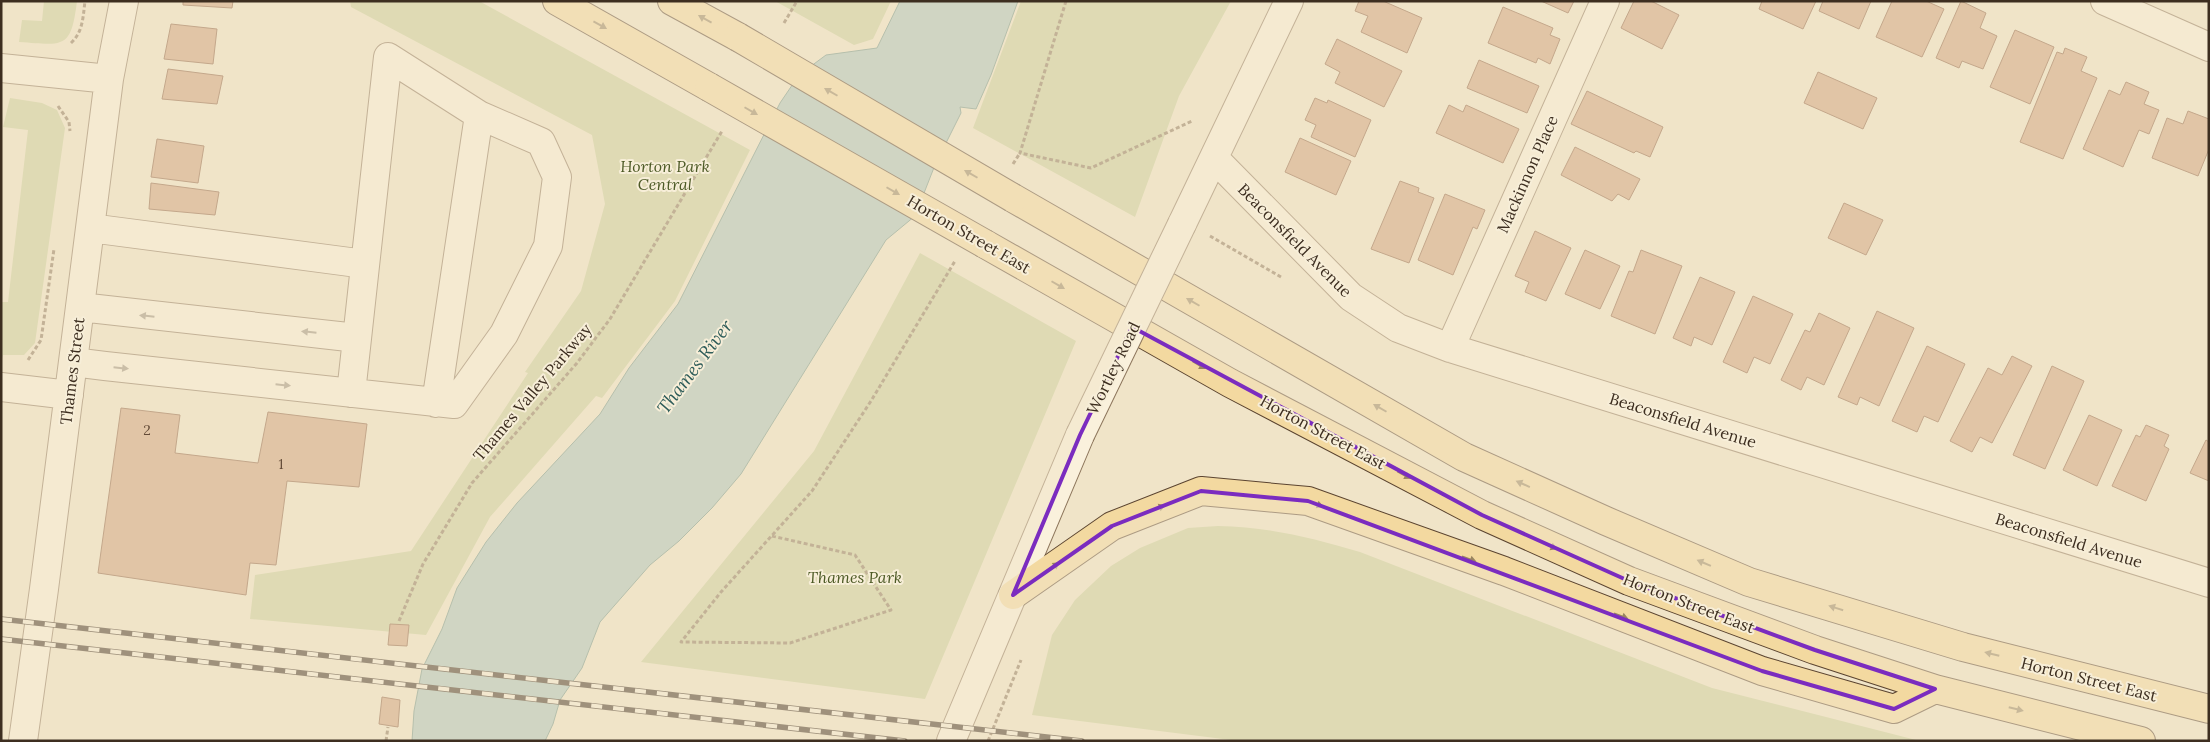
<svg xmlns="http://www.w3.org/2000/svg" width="2210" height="742" viewBox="0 0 2210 742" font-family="Lora,serif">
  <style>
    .green { fill: #c9cf9b }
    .water { fill: #a9c4bc; stroke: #6f938a }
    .building { fill: #cf9f7d; stroke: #8d5f41 }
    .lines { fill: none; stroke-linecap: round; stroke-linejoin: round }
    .minor-casing { stroke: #8d765c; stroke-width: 30 }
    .major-casing { stroke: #5b4430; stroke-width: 30 }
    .path { stroke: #8d765c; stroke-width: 3; stroke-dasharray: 4 2.5; stroke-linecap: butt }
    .minor { stroke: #faf1dc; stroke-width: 28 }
    .major { stroke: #f3d9a0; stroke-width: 28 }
    .rail-casing { stroke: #3d2e20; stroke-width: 5.5 }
    .rail { stroke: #f7eed8; stroke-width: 4; stroke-dasharray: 11; stroke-linecap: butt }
    .minor-bridge-casing { stroke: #8d765c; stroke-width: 30; stroke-linecap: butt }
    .major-bridge-casing { stroke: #5b4430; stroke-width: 30; stroke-linecap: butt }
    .minor-bridge { stroke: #faf1dc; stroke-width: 28 }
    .major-bridge { stroke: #f3d9a0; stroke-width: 28 }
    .oneway { fill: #988460 }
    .oneway2 { fill: #9c907e }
    .marked { fill: none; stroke: #7b2cbf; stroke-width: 4; stroke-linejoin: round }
    .labels { text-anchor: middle; stroke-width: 4; stroke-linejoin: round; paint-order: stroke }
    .number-label { font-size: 14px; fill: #624a37 }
    .park-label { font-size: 16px; font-style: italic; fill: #4d5a26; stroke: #f7eed8 }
    .street-label { font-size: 16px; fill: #3d2e20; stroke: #f7eed8 }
    .water-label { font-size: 18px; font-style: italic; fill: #2f5d5a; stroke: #f7eed8 }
  </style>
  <rect width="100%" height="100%" fill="#f0e4c8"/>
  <!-- green -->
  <path class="green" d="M44,1H77C71,50 64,45 19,42L22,20L42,21Z
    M350,1H479L750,150L675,301L602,398L596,396L490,517L426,635L250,619L255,575L411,551L528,373L525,372L581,291L605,204L592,135L351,7Z
    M775,1H891L873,39L854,45Z
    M1021,1H1231L1179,96L1135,217L973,128Z
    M10,98L42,103L57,110L65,128L35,343L24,355H3L1,363V302H8L28,130L3,127Z
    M920,253L1076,341L925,699L641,662L814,451Z
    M1218,526C1269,527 1312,538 1360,552L1712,688L1920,741H1239L1032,715L1052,635L1075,600L1111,566L1140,548L1188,528Z"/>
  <!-- water -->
  <path class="water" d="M900,1H1018L991,75L976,109L960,107L961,113L935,165L915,216L886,240L741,474L712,508L679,541L650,565L600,622L582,668L560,700L553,724L545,741H412L414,711L422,669L442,629L457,588L486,542L517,503L600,414L629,368L678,304L780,103L799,75L826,55L877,48Z"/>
  <!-- building -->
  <path class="building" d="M183,1H233L232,8L183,5Z
    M1359,1H1383L1422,18L1407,53L1361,32L1368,16L1355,11Z
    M1541,1H1574L1568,13Z
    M1634,1H1651L1679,15L1662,49L1621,28Z
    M1762,1H1816L1803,29L1759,9Z
    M1823,1H1871L1859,29L1819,11Z
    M1892,1H1926L1944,9L1922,57L1876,37Z
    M1961,1L1986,13L1980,28L1997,36L1983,69L1962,61L1959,68L1936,58Z
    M1503,7L1553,28L1550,35L1560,39L1550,64L1538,58L1536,63L1488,43Z
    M171,24L217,29L213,64L164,59Z
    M2015,30L2054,47L2030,104L1990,87Z
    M1337,39L1402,71L1384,107L1335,83L1340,72L1325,64Z
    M2065,48L2087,57L2081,71L2097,78L2063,159L2020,142L2057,52L2063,54Z
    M1479,60L1539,86L1527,113L1467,88Z
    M168,69L223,76L217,104L162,99Z
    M1818,72L1877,98L1863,129L1804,103Z
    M2126,82L2149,92L2144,104L2159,110L2149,134L2139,130L2123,167L2083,149L2109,90L2120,95Z
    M1587,91L1663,127L1650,157L1636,151L1634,153L1571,124Z
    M1315,98L1327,103L1328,100L1371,120L1355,157L1311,137L1316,125L1305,120Z
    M1449,105L1463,112L1466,105L1519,129L1503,163L1436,133Z
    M2188,111L2209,119V149L2198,176L2152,158L2167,118L2183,124Z
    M1300,138L1351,161L1336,195L1285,172Z
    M157,139L204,146L198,183L151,177Z
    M1575,147L1640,179L1629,200L1618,194L1612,201L1561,175Z
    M1400,181L1419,188L1418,192L1434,198L1409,263L1371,249Z
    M151,183L219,192L215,215L149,209Z
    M1445,194L1485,210L1477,229L1473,227L1453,275L1418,260Z
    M1844,203L1883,220L1866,255L1828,238Z
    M1535,231L1571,248L1546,301L1525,292L1529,282L1515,276Z
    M1585,250L1620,266L1600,309L1565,294Z
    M1641,250L1682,266L1655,334L1611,316L1629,271L1633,272Z
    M1700,277L1735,292L1712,345L1694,337L1691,346L1673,338Z
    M1753,296L1793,314L1770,364L1754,357L1747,373L1723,362Z
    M1877,311L1914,328L1879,406L1860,397L1857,405L1838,397Z
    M1819,313L1850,328L1824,385L1807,377L1801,390L1781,380L1805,330L1810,332Z
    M1927,346L1965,364L1938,422L1924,416L1917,432L1892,421Z
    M2012,356L2032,366L1992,443L1980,437L1972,452L1950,441L1988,368L2002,375Z
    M2052,366L2084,381L2045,469L2013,455Z
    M121,408L180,415L175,453L258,463L268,412L367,424L359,487L287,481L276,565L250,563L246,595L98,573Z
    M2089,415L2122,430L2097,486L2063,470Z
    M2146,425L2169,435L2164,446L2169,449L2146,501L2112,486L2136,435L2140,437Z
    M2206,440L2209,442V481L2190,473Z
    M390,624L409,625L407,646L388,645Z
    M382,697L400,700L398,727L379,724Z"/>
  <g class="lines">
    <defs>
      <path id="minor" d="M2105,1L2209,47
        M1,68L109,79
        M1214,158L1351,297L1398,328L1450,348L2209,583
        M1182,224L1289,1
        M90,228L365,264
        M80,307L357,338
        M1450,348L1605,1
        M73,362L105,366L454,404L504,334L548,246L557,177L541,142L479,115L388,57L351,393
        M1,387L69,395
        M436,403L479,115
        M23,741L44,589L109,79L124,1
        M951,741L1080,435"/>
      <path id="major" d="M557,1L709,87
        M672,1L738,37
        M1013,198L1464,457L1606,521L1749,582L1963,647L2209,709
        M985,244L1230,383L1482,515L1629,581L1815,650L1935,689L2141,741
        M1013,595L1112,526L1201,491L1308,501L1504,571L1762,671L1894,709L1935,689"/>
    </defs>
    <!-- minor casing -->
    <use href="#minor" class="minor-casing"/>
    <!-- major casing -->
    <use href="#major" class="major-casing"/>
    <!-- path -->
    <path class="path" d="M1066,1L1020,153L1091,168L1192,121
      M784,23L797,1
      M71,43C83,32 83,17 85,1
      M58,106L69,122L70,131
      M1013,164L1020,153
      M1210,236L1281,277
      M28,360L41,340L54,249
      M772,536L855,555L891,610L790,643L681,642L721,592L812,491L871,401L955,261
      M399,621L423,564L472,483L577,363L610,319L722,131
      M386,741L388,727
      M988,741L1021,660"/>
    <!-- minor -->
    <use href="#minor" class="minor"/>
    <!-- major -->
    <use href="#major" class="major"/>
    <defs>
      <path id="rail" d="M1,619L1082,741
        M1,639L905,741"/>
    </defs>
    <!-- rail casing -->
    <use href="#rail" class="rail-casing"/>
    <!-- rail -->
    <use href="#rail" class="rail"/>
    <defs>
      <path id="minor-bridge" d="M1080,435L1182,224"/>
      <path id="major-bridge" d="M738,37L1013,198
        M709,87L985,244"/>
    </defs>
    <!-- minor-bridge casing -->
    <use href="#minor-bridge" class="minor-bridge-casing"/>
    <!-- major-bridge casing -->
    <use href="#major-bridge" class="major-bridge-casing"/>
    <!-- minor-bridge -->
    <use href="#minor-bridge" class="minor-bridge"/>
    <!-- major-bridge -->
    <use href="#major-bridge" class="major-bridge"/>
  </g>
  <!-- one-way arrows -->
  <defs><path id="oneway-solid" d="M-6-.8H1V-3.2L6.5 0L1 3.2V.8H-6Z" transform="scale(1.25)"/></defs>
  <g class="oneway">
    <use href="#oneway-solid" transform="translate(705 19) rotate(-151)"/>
    <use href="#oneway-solid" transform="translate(600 25) rotate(29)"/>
    <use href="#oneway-solid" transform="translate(831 92) rotate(-150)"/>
    <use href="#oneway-solid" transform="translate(751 111) rotate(30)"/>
    <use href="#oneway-solid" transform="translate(971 174) rotate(-150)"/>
    <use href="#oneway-solid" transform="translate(893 191) rotate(30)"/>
    <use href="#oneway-solid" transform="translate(1058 285) rotate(30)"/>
    <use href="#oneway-solid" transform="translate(1193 302) rotate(-150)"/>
    <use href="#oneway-solid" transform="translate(1199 365) rotate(30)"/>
    <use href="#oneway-solid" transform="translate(1380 408) rotate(-150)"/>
    <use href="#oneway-solid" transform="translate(1404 475) rotate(28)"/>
    <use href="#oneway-solid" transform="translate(1523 484) rotate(-156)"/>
    <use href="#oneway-solid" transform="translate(1316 504) rotate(20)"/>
    <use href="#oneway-solid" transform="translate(1158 508) rotate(-21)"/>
    <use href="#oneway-solid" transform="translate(1550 546) rotate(24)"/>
    <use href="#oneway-solid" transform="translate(1469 559) rotate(20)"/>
    <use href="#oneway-solid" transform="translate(1704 563) rotate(-157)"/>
    <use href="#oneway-solid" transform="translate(1053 567) rotate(-35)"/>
    <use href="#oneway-solid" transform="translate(1836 608) rotate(-163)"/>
    <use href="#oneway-solid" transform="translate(1621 616) rotate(21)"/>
    <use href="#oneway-solid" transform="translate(1992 654) rotate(-166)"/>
    <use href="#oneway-solid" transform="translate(2016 709) rotate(14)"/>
  </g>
  <g class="oneway2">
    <use href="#oneway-solid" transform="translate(147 316) rotate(-174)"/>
    <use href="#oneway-solid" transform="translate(309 332) rotate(-174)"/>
    <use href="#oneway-solid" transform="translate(121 368) rotate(6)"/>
    <use href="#oneway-solid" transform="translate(283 385) rotate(6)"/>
  </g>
  <!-- marked area -->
  <path d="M0 0H2210V742H0ZM1132,327L1482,515L1629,581L1815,650L1935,689L1894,709L1762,671L1308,501L1201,491L1112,526L1013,595L1080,435Z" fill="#f0e4c8" fill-opacity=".55" fill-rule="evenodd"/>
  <path class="marked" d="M1132,327L1482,515L1629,581L1815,650L1935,689L1894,709L1762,671L1308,501L1201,491L1112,526L1013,595L1080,435Z"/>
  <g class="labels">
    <!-- number labels -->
    <g class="number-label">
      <text x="147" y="435">2</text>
      <text x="281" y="469">1</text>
    </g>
    <!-- park labels -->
    <g class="park-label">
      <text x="665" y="172">Horton Park<tspan x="665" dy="18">Central</tspan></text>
      <text x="855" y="583">Thames Park</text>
    </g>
    <!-- street labels -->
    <g class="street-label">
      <text transform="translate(1527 174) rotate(-66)" y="6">Mackinnon Place</text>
      <text transform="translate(969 234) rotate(30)" y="6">Horton Street East</text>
      <text transform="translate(1295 240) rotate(45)" y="6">Beaconsfield Avenue</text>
      <text transform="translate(1113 368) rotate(-64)" y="6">Wortley Road</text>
      <text transform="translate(72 371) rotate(-83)" y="6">Thames Street</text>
      <text transform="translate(532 392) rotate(-50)" y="6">Thames Valley Parkway</text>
      <text transform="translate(1683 420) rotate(17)" y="6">Beaconsfield Avenue</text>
      <text transform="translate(1323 432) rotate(28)" y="6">Horton Street East</text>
      <text transform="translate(2069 540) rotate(17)" y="6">Beaconsfield Avenue</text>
      <text transform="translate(1689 603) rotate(21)" y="6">Horton Street East</text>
      <text transform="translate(2089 679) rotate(14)" y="6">Horton Street East</text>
    </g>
    <!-- water labels -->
    <g class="water-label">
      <text transform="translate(695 367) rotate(-53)" y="6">Thames River</text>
    </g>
  </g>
  <!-- border -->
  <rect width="2210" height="742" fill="none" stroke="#3d2e20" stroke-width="5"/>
</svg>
